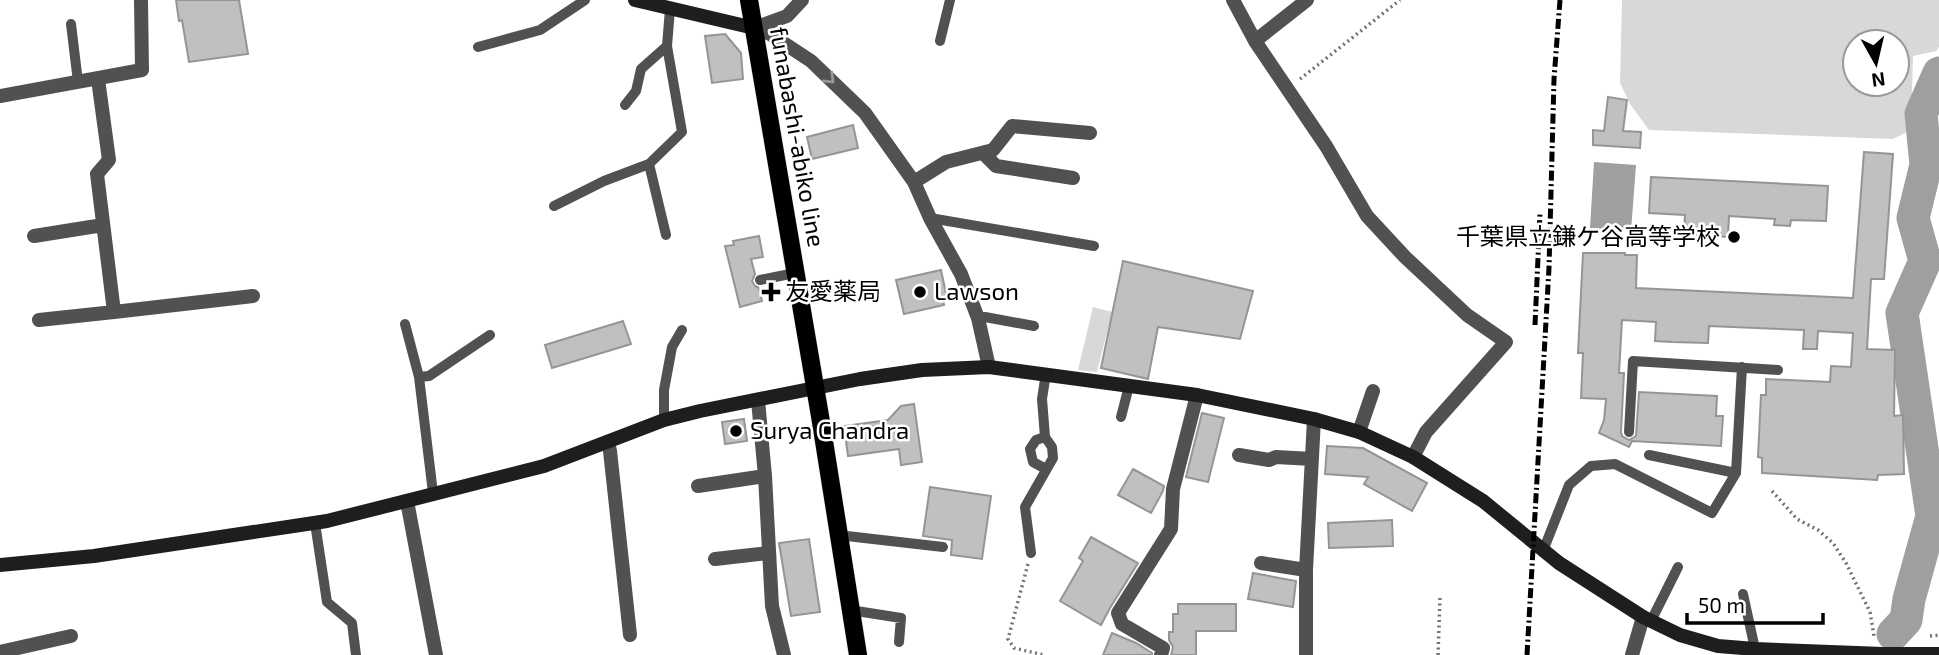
<svg xmlns="http://www.w3.org/2000/svg" width="1939" height="655" viewBox="0 0 1939 655" font-family="'Exo 2','Noto Sans JP',sans-serif">
  <style>
    .green { fill: #d8d8d8; fill-rule: evenodd }
    .water { fill: #9f9f9f }
    .lines { fill: none; stroke-linecap: round; stroke-linejoin: round }
    .river { stroke: #9f9f9f; stroke-width: 33 }
    .building { fill: #c0c0c0; stroke: #959595; stroke-width: 2 }
    .primary-casing { stroke: #dbdbdb; stroke-width: 19 }
    .path { stroke: #737373; stroke-width: 3.5; stroke-dasharray: 2 3.5; stroke-linecap: butt }
    .lane { stroke: #515151; stroke-width: 10 }
    .street { stroke: #515151; stroke-width: 14 }
    .secondary { stroke: #1e1e1e; stroke-width: 14 }
    .primary { stroke: #000; stroke-width: 18 }
    .rail { stroke: #000; stroke-width: 5; stroke-dasharray: 10 3.5 2 3.5; stroke-linecap: butt }
    .oneway { stroke: #979797 }
    .poi-dot { fill: #000; stroke: #fff; stroke-width: 2.5 }
    .labels { text-anchor: middle; stroke-width: 5; stroke-linejoin: round; paint-order: stroke }
    .street-label { font-size: 24px; fill: #000; stroke: #fff }
    .poi-label { font-size: 24px; fill: #000; stroke: #fff; text-anchor: start }
  </style>
  <rect width="100%" height="100%" fill="#fff"/>
  <!-- green -->
  <path class="green" d="M1622,0H1939V47L1936,51L1913,56L1911,130L1893,139L1649,130L1630,104L1620,83ZM1897,42V84H1855V42Z
    M1093,307L1112,312L1097,372L1078,370Z"/>
  <!-- water -->
  <path class="water" d="M1594,162L1636,165L1631,231L1590,228Z"/>
  <g class="lines">
    <!-- river -->
    <path class="river" d="M1893,634L1906,620L1909,599L1932,516L1902,313L1925,261L1913,218L1926,165L1921,114L1939,73"/>
  </g>
  <!-- building -->
  <path class="building" d="M176,0H239L248,54L189,62L182,20L179,21Z
    M725,34L741,53L743,79L712,83L705,36Z
    M1608,97L1627,100L1623,131L1641,132L1640,148L1593,145V130L1604,131Z
    M853,125L858,148L812,159L807,137Z
    M1864,152L1893,154L1884,279H1871L1867,349L1895,350L1894,416L1903,415L1904,474L1878,475L1877,480L1762,473V458L1758,457L1761,395H1766V379L1830,382L1831,366L1851,367L1853,333L1818,331L1817,349H1803L1804,330L1709,326L1708,343L1672,342L1655,341L1656,322L1622,320L1619,373H1624L1621,432L1622,436L1629,440L1636,436L1639,392L1717,396L1716,416H1723L1721,446L1632,441L1629,447L1599,433L1604,420L1606,399L1581,398L1583,353H1578L1583,253H1625V255H1637L1636,288L1853,298Z
    M1651,177L1828,186L1826,221L1791,220L1790,226L1774,225L1775,219L1729,216L1728,237L1684,234L1685,215L1649,213Z
    M759,236L763,257L751,259L755,274L752,281L755,286L759,288L762,301L740,307L725,246L734,245L733,241Z
    M1123,261L1253,291L1240,339L1158,327L1148,379L1101,368Z
    M941,270L947,298L943,299L944,305L904,314L896,280Z
    M623,321L631,344L552,368L545,345Z
    M914,404L922,462L901,465L899,449L848,456L844,426L888,420L901,406Z
    M1202,413L1224,418L1208,482L1186,477Z
    M744,419L747,441L725,444L722,422Z
    M1327,446L1363,448L1427,483L1412,511L1364,484L1368,477L1325,474Z
    M1133,469L1164,486L1163,491L1151,513L1118,495Z
    M930,487L991,496L982,559L951,555L952,540L923,536Z
    M1392,520L1393,546L1329,548L1328,523Z
    M1091,537L1138,563L1110,608L1101,625L1060,601L1083,561L1079,558Z
    M809,539L820,612L791,616L779,543Z
    M1253,573L1296,581L1293,607L1248,599Z
    M1178,604H1236V631H1196V655H1171L1173,647L1169,640V632H1173V614H1178Z
    M1112,633L1136,643L1152,653V655H1103Z"/>
  <g class="lines">
    <defs>
      <path id="primary" d="M749,0L820,416L858,655"/>
    </defs>
    <!-- primary casing -->
    <use href="#primary" class="primary-casing"/>
    <!-- path -->
    <path class="path" d="M1300,79L1400,0
      M1772,491L1797,519L1818,530L1833,543L1846,563L1870,612L1874,636L1877,637
      M1028,564L1008,639L1014,648L1044,655
      M1930,636L1939,635
      M1438,655L1440,598"/>
    <!-- lane -->
    <path class="lane" d="M71,24L78,82
      M940,41L950,0
      M478,47L540,30L585,0
      M625,105L636,91L641,69L667,46
      M649,164L666,235
      M554,206L604,181L649,164L682,132L667,46L670,9
      M930,218L1094,246
      M760,280L795,273
      M978,318L985,317L1034,326
      M405,324L419,377L433,493
      M419,377L429,376L490,335
      M1121,417L1129,386
      M664,420V390L672,347L682,330
      M1629,432L1633,361L1778,370
      M1045,437L1036,440L1030,449L1033,462L1046,469
      M1649,455L1736,473
      M315,523L327,602L352,623L356,655
      M838,535L943,547
      M1543,551L1569,485L1591,466L1615,464L1712,513L1736,473L1742,367
      M1031,553L1025,507L1053,458L1052,447L1045,437L1042,399L1046,373
      M1743,594L1755,649
      M850,610L901,618L899,642
      M1651,621L1678,567"/>
    <!-- street -->
    <path class="street" d="M1233,0L1255,41L1326,146L1367,216L1405,257L1467,315L1506,342L1426,432L1413,457
      M754,28L770,34L811,61L865,113L914,182L930,218L961,274L978,318L989,367
      M754,28L787,16L802,0
      M1255,41L1307,0
      M0,96L142,70L141,0
      M983,153L996,166L1073,178
      M914,182L946,162L993,150L1012,126L1090,133
      M34,236L103,225
      M114,312L253,296
      M39,320L114,312L97,174L109,160L98,79
      M758,400L765,476L772,606L784,655
      M1359,432L1373,391
      M608,442L610,451L630,635
      M1239,455L1269,460L1276,457L1312,459
      M698,486L765,476
      M407,501L436,655
      M715,559L768,553
      M1261,563L1306,570
      M0,652L71,636
      M1161,655L1163,648L1122,624L1118,613L1171,529L1173,489L1197,395
      M1306,655V570L1314,419
      M1632,655L1643,617"/>
    <!-- secondary -->
    <path class="secondary" d="M635,0L754,28
      M0,565L94,556L327,521L544,466L664,420L700,411L860,379L922,370L989,367L1197,395L1314,419L1359,432L1413,457L1483,501L1559,563L1643,617L1680,635L1718,646L1755,649L1883,654H1939"/>
    <!-- primary -->
    <use href="#primary" class="primary"/>
    <!-- rail -->
    <path class="rail" d="M1535,325L1540,213
      M1527,655L1549,268L1554,79L1560,0"/>
  </g>
  <!-- one-way arrows -->
  <defs><path id="oneway-chevron" d="M-2-3.5L2.5 0L-2 3.5" fill="none" stroke-width="1.6" stroke-linecap="round" stroke-linejoin="round" transform="scale(1.75)"/></defs>
  <use class="oneway" href="#oneway-chevron" transform="translate(830 79) rotate(44)"/>
  <!-- markers -->
  <g class="poi-dot">
    <circle cx="1734" cy="237" r="7"/>
    <path d="M767.5 281.5h7v7h7v7h-7v7h-7v-7h-7v-7h7z"/>
    <circle cx="920" cy="292" r="7"/>
    <circle cx="736" cy="431" r="7"/>
  </g>
  <g class="labels">
    <!-- street labels -->
    <g class="street-label">
      <text transform="translate(797 137) rotate(80)" y="8">funabashi-abiko line</text>
    </g>
    <!-- poi labels -->
    <g class="poi-label">
      <text x="1720" y="245" text-anchor="end">千葉県立鎌ケ谷高等学校</text>
      <text x="785" y="300">友愛薬局</text>
      <text x="934" y="300">Lawson</text>
      <text x="750" y="439">Surya Chandra</text>
    </g>
  </g>
  <!-- north arrow -->
  <g transform="translate(1876 63) rotate(172)"><circle r="33" fill="#ffffff" stroke="#999999" stroke-width="2"/>
  <path d="M0-5L12 26L0 18L-12 26Z" fill="#000000"/>
  <text y="-10" font-size="19" font-weight="bold" text-anchor="middle" fill="#000000">N</text>
  </g>
  <!-- scale -->
  <path d="M1687 613v10h136v-10" fill="none" stroke="#000000" stroke-width="3.5"/>
  <text x="1698" y="613" font-size="21" fill="#000000" stroke="#ffffff" stroke-width="5" paint-order="stroke">50 m</text>
</svg>
